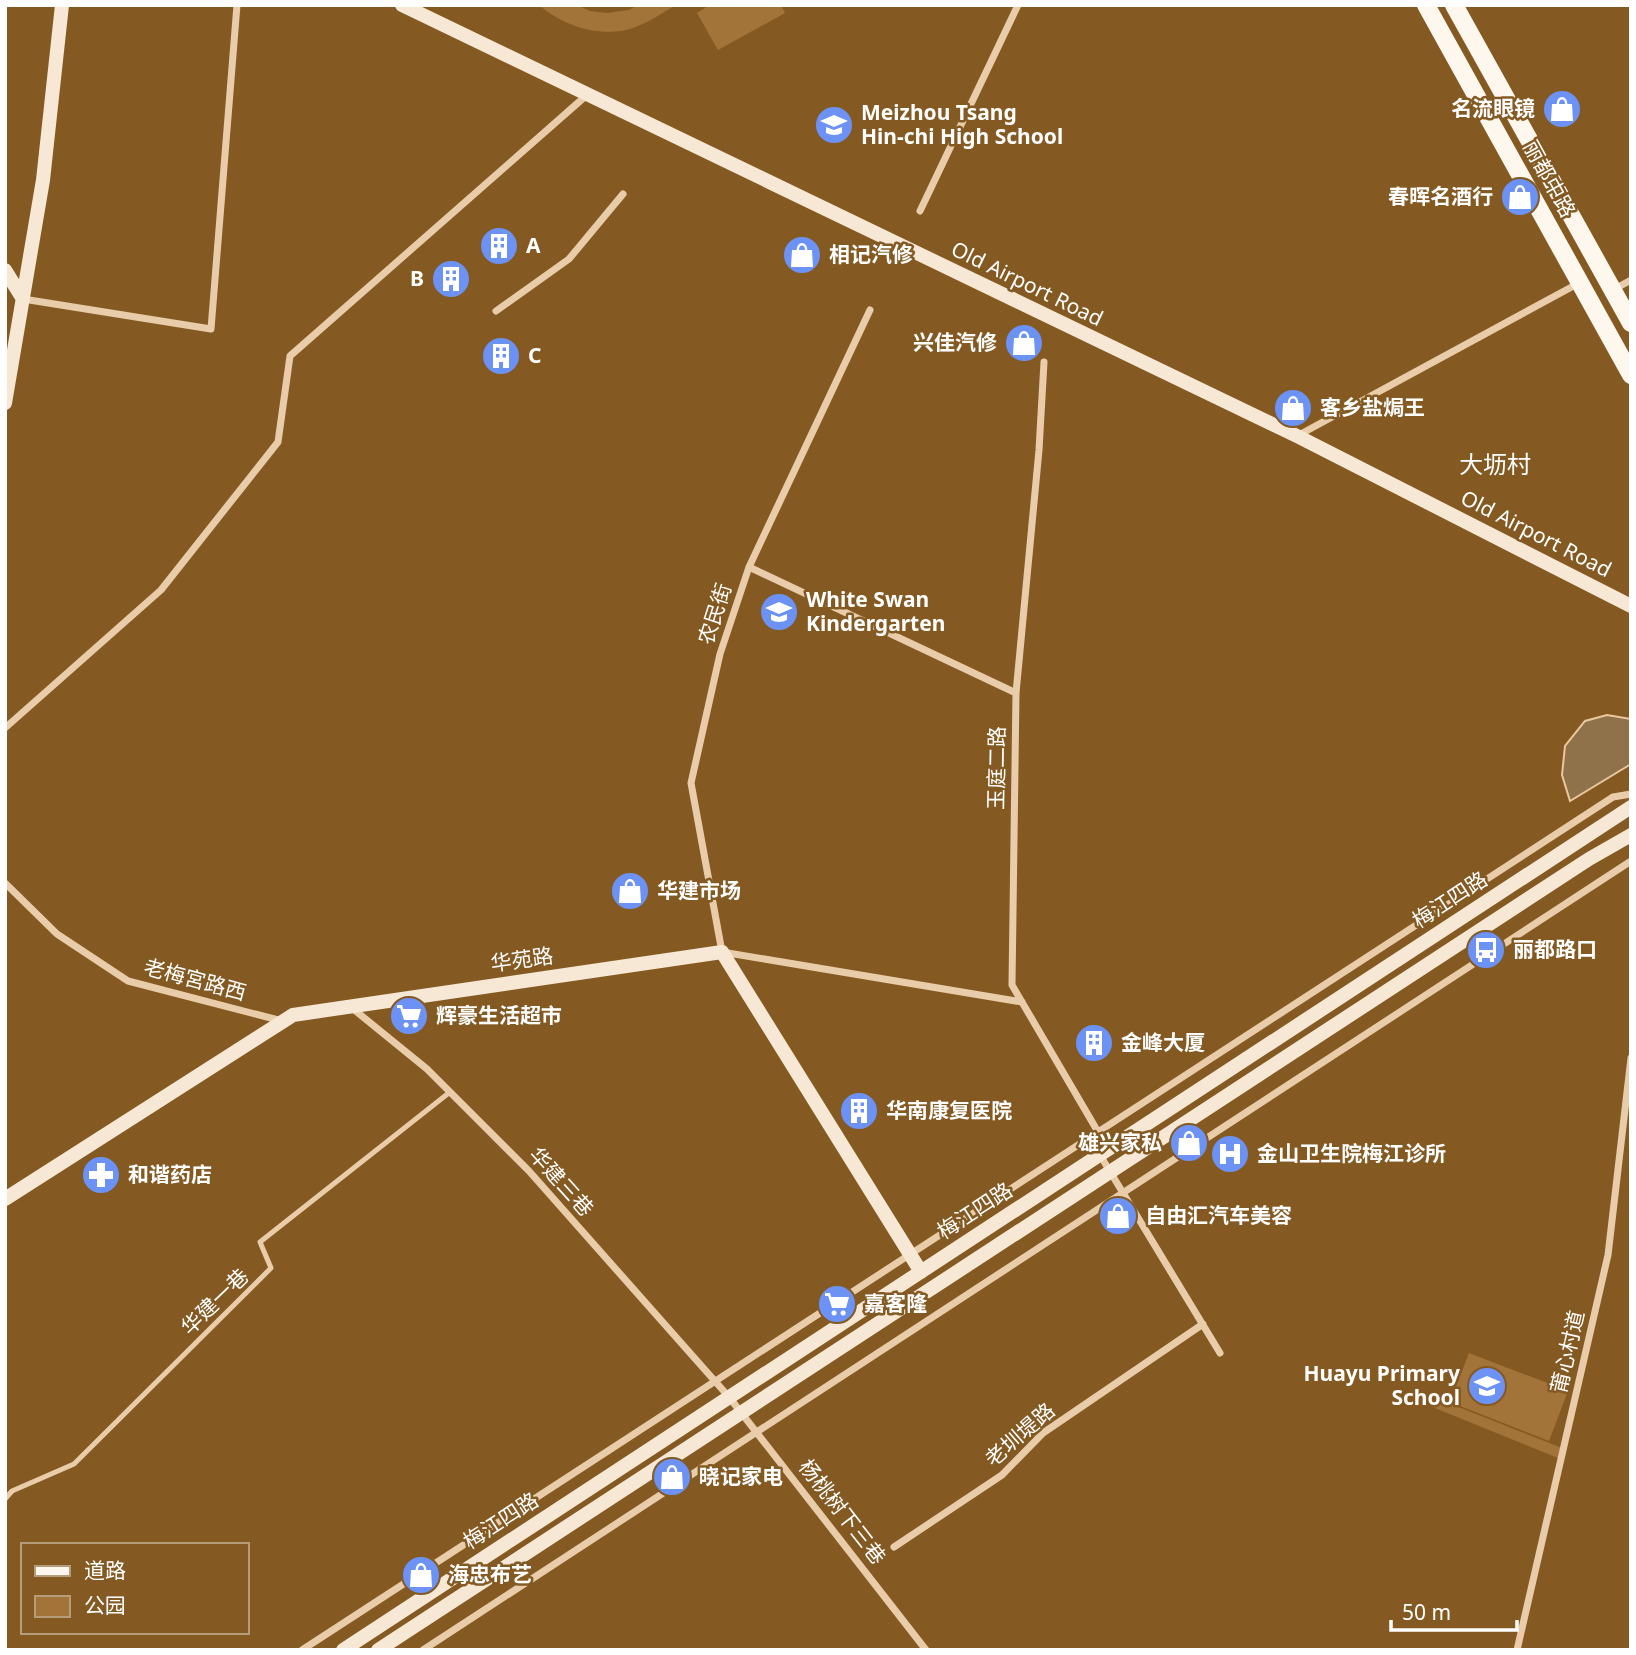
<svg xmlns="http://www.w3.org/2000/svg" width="1636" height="1655" viewBox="0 0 1636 1655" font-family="'Noto Sans','Noto Sans SC',sans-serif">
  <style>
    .green { fill: #a37439 }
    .water { fill: #90724a; stroke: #eac79e; stroke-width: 2 }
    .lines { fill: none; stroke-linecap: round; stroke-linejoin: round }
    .lane { stroke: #e9cdaa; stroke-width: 5 }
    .street { stroke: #e9cdaa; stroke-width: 7 }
    .secondary { stroke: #f7e8d5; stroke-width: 14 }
    .primary { stroke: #fef7ed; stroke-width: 18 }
    .labels { text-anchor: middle; stroke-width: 5; stroke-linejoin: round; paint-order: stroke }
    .poi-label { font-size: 21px; font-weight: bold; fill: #fff; stroke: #845a22; text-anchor: start }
    .street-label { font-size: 21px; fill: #fff; stroke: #845a22 }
    .quarter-label { font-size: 24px; fill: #fff; stroke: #845a22 }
  </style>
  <rect width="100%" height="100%" fill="#845a22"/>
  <!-- green -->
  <path class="green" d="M539,5H576L590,11L607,13L629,10L638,5H676C659,15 641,28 621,31C592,35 561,24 539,5Z
    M710,5H781L785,13L718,50L697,13Z
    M1469,1353L1568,1391L1549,1441L1450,1402Z
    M1433,1397L1562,1448L1558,1458L1430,1406Z"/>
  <!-- water -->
  <path class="water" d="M1607,715L1631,719V764L1570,801L1562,775L1565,746L1585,721Z"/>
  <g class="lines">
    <!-- lane -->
    <path class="lane" d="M5,1499L12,1491L74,1464L271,1268L260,1242L450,1092"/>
    <!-- street -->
    <path class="street" d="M920,211L1018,5
      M1613,290L1631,280
      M23,299L211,329L237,5
      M870,310L749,567L720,654L691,783L722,952L1022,1002
      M496,311L569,259L623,194
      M1044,362L1039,450L1016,693L1012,985L1108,1149
      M1297,436L1579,283
      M749,567L1016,693
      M5,728L161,590L278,442L290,356L588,94
      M5,883L57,934L128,981L282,1021
      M352,1008L427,1069L529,1171L729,1397L926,1650
      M1100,1155L1220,1353
      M894,1547L1002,1475L1043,1433L1203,1324
      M302,1650L1613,797L1631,794
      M423,1650L1631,861
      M1517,1650L1608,1255L1631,1058"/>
    <!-- secondary -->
    <path class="secondary" d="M402,5L1297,436L1631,606
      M5,270L23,299
      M5,403L43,180L62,5
      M5,1199L293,1015L722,952L921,1272
      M343,1650L1631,807
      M378,1650L1589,859L1631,835"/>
    <!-- primary -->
    <path class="primary" d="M1426,5L1631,375
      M1454,5L1631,323"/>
  </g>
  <!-- icons -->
  <defs>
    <symbol id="shop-disc" viewBox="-11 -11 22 22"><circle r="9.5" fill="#6c92f5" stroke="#845a22"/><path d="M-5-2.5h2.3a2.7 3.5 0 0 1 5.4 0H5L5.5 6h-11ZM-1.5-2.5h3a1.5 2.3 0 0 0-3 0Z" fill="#fff"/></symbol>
    <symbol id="school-disc" viewBox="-11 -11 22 22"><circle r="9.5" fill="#6c92f5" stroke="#845a22"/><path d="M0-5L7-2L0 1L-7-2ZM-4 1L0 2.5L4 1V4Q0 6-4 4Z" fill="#fff"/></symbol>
    <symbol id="building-disc" viewBox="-11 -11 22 22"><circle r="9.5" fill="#6c92f5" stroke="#845a22"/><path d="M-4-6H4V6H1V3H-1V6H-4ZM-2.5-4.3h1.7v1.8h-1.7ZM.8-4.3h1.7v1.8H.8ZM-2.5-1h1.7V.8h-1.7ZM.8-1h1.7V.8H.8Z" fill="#fff"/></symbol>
    <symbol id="bus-disc" viewBox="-11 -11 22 22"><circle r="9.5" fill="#6c92f5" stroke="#845a22"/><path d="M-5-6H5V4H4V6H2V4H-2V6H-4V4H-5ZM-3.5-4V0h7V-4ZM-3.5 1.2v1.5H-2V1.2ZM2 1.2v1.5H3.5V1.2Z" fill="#fff"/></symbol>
    <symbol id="supermarket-disc" viewBox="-11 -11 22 22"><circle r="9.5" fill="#6c92f5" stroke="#845a22"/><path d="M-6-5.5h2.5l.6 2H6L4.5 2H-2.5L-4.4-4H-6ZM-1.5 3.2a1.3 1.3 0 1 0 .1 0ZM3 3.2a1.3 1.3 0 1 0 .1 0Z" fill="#fff"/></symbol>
    <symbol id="hospital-disc" viewBox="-11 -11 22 22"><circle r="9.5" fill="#6c92f5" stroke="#845a22"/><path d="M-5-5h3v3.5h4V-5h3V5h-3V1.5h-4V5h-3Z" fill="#fff"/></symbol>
    <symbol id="pharmacy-disc" viewBox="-11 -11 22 22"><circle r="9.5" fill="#6c92f5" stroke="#845a22"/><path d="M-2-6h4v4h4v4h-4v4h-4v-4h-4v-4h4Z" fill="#fff"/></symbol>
  </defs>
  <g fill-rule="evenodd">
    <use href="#shop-disc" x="1540" y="87" width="44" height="44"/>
    <use href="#school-disc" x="812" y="103" width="44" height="44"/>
    <use href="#shop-disc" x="1498" y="175" width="44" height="44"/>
    <use href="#building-disc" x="477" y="224" width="44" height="44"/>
    <use href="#shop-disc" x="780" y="233" width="44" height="44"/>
    <use href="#building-disc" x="429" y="257" width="44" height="44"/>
    <use href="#shop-disc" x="1002" y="321" width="44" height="44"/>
    <use href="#building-disc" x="479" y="334" width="44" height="44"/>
    <use href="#shop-disc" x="1271" y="386" width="44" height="44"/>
    <use href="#school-disc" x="757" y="590" width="44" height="44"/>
    <use href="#shop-disc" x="608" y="869" width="44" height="44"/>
    <use href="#bus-disc" x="1464" y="928" width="44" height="44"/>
    <use href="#supermarket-disc" x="387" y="994" width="44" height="44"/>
    <use href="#building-disc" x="1072" y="1021" width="44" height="44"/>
    <use href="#building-disc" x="837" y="1089" width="44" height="44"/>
    <use href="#shop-disc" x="1167" y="1121" width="44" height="44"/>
    <use href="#hospital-disc" x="1208" y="1132" width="44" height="44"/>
    <use href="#pharmacy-disc" x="79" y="1153" width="44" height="44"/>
    <use href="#shop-disc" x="1096" y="1194" width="44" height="44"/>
    <use href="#supermarket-disc" x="815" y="1282" width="44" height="44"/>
    <use href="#school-disc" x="1465" y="1364" width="44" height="44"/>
    <use href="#shop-disc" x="650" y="1455" width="44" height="44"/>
    <use href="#shop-disc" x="399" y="1553" width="44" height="44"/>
  </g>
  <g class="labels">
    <!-- poi labels -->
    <g class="poi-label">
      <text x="1535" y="116" text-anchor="end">名流眼镜</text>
      <text x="861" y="120">Meizhou Tsang<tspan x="861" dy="24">Hin-chi High School</tspan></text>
      <text x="1493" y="204" text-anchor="end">春晖名酒行</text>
      <text x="526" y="253">A</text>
      <text x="829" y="262">相记汽修</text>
      <text x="424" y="286" text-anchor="end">B</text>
      <text x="997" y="350" text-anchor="end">兴佳汽修</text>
      <text x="528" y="363">C</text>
      <text x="1320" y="415">客乡盐焗王</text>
      <text x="806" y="607">White Swan<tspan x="806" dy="24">Kindergarten</tspan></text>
      <text x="657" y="898">华建市场</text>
      <text x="1513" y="957">丽都路口</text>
      <text x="436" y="1023">辉豪生活超市</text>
      <text x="1121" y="1050">金峰大厦</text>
      <text x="886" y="1118">华南康复医院</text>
      <text x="1162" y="1150" text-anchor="end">雄兴家私</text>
      <text x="1257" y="1161">金山卫生院梅江诊所</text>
      <text x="128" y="1182">和谐药店</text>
      <text x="1145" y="1223">自由汇汽车美容</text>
      <text x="864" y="1311">嘉客隆</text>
      <text x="1460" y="1381" text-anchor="end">Huayu Primary<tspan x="1460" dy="24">School</tspan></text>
      <text x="699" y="1484">晓记家电</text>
      <text x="448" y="1582">海忠布艺</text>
    </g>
    <!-- street labels -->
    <g class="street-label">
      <text transform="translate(1549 179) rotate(61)" y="7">丽都中路</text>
      <text transform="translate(1027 284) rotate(26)" y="7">Old Airport Road</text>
      <text transform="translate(1536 534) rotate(27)" y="7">Old Airport Road</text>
      <text transform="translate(715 614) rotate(-72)" y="7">农民街</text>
      <text transform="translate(997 768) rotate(-89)" y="7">玉庭二路</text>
      <text transform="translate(1450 900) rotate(-33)" y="7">梅江四路</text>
      <text transform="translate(522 960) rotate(-8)" y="7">华苑路</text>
      <text transform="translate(195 980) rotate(15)" y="7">老梅宮路西</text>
      <text transform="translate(561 1182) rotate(48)" y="7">华建三巷</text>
      <text transform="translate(975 1211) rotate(-33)" y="7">梅江四路</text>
      <text transform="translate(215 1302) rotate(-44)" y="7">华建一巷</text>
      <text transform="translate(1568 1352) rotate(-77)" y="7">莆心村道</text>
      <text transform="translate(1020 1435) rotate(-41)" y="7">老圳堤路</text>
      <text transform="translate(842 1512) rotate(52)" y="7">杨桃树下三巷</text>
      <text transform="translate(501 1521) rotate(-33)" y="7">梅江四路</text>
    </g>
    <!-- quarter labels -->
    <g class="quarter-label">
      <text x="1495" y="473">大坜村</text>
    </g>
  </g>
  <!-- border -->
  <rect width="1636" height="1655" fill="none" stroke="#ffffff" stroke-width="14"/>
  <!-- legend -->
  <rect x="21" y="1543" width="228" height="91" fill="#845a22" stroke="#b59c7a" stroke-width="2"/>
  <rect x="35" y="1566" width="35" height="10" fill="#fef7ed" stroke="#b59c7a" stroke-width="2"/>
  <text x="84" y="1578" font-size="21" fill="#ffffff">道路</text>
  <rect x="35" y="1596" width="35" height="21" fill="#a37439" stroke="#b59c7a" stroke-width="2"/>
  <text x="84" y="1613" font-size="21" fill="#ffffff">公园</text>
  <!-- scale -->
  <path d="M1391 1620v10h126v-10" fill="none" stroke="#ffffff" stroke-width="3.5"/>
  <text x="1402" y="1620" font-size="21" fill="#ffffff" stroke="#845a22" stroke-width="5" paint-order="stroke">50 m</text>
</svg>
